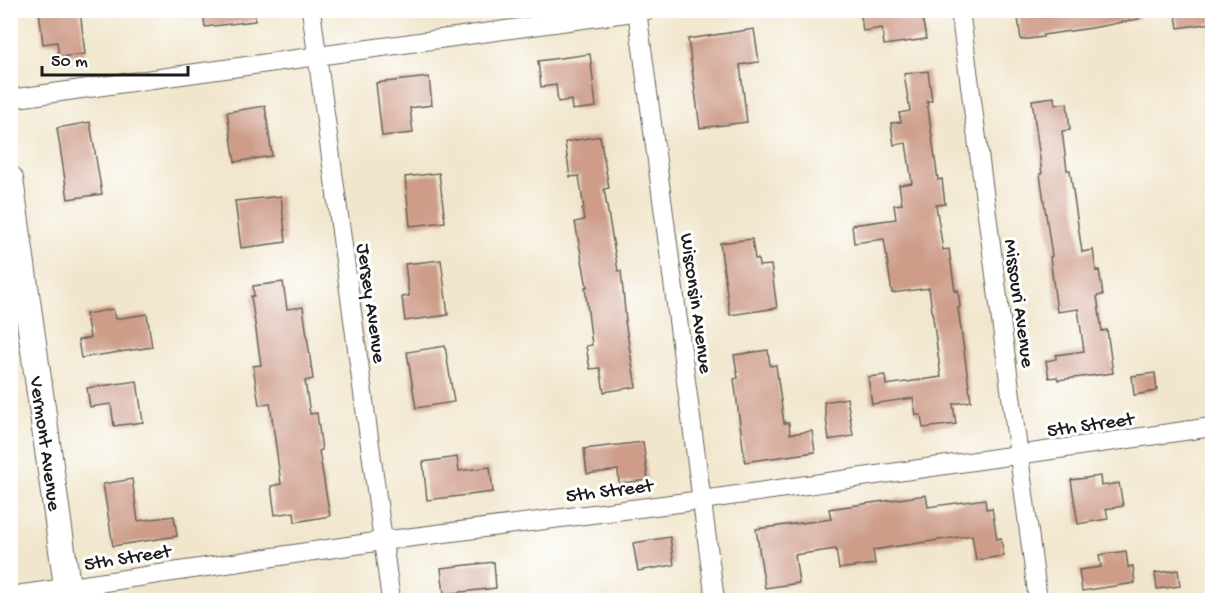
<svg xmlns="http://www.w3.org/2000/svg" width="1223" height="611" viewBox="0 0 1223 611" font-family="'Gochi Hand',sans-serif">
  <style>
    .building { fill: #ce9c89 }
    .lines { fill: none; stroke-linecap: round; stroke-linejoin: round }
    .street-casing { stroke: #67635a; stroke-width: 20 }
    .secondary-casing { stroke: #67635a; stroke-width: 28 }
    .street { stroke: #fff; stroke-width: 18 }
    .secondary { stroke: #fff; stroke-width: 26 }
    .labels { text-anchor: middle; stroke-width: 6; stroke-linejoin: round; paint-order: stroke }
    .street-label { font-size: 20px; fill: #1c1c1c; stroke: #fff }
  </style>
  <rect width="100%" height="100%" fill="#fff"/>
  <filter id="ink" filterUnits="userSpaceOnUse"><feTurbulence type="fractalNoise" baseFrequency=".0167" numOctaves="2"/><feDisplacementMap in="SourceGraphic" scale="12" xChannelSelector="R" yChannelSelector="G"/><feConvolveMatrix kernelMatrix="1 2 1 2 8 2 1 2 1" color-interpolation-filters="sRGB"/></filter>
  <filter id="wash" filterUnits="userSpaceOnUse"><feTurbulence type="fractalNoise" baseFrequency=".008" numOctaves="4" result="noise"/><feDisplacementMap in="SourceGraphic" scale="24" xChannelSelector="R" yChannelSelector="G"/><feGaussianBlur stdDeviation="1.35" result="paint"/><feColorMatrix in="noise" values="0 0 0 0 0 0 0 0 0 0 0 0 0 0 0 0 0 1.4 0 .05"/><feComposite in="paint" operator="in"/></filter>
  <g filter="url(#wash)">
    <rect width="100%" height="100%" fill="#f1e6cc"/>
    <g id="blocks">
      <!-- building -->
      <path class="building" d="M39,10H80L85,54L59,57L57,42L43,44Z
        M203,10H255V21L205,27Z
        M860,10H921L926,39L884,45L882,28L863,31Z
        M1017,10H1138L1139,19L1092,28L1043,35V37L1021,40Z
        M1175,10H1212V23L1178,28Z
        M754,29L759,62L740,65L747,122L700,128L688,39Z
        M590,54L596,107L572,110L571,100L558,102L556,85L541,87L538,61Z
        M928,71L932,101H927L938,180L942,179L945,204L936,205L943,250L949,249L955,291L958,290L960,307L958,308L971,401L953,404L956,424L923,428L921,415H916L913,398L872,404L868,377L885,375L886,385L941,377L929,288L892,293L884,239L854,243L852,225L896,219L894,205L902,204L899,185L912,183L906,143L894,145L891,123L901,122L899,113L910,111L904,74Z
        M429,77L432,105L410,108L413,133L382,136L376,83Z
        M1054,97L1055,105L1067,103L1070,130L1062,131L1067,170H1070L1082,252L1093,250L1096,271L1099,270L1103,295L1097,296L1102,331L1107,330L1113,373L1058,380L1057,377L1049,378L1046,361L1056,359V355L1084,351L1078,309L1057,312L1050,257L1052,256L1040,174H1042L1032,100Z
        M265,106L272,156L235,162L227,112Z
        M90,122L102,194L68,199L57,128Z
        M600,136L609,188L604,189L618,271H621L626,321H625L636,387L604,392L600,368L590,369L586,346L592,345L585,287H587L575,222L584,220L582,209H584L579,176L570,177L565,142Z
        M439,173L445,222L410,226L405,177Z
        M281,196L286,242L241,248L235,201Z
        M752,239L755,259H758L759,266L771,265L777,308L730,315L720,243Z
        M441,260L448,315L405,321L402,297L409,296L405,264Z
        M283,282L287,309L303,307L313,379L305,381L310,414L317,413L322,450L319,451L330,516L295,522L294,512L275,515L271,486L281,484L270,403L259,405L253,366L261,365L251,296H254L253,286Z
        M113,309L115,319L147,314L152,347L81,358L78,340L90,338L86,314Z
        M445,346L454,402L416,408L407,352Z
        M768,350L770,366L776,365L784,423H789L790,434L812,431L815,452L745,462L734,379L738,378L734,355Z
        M1155,373L1157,391L1134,395L1132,376Z
        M137,381L143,422L114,426L111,404L90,407L87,388Z
        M847,398L853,436L829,440L824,402Z
        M643,442L648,480L619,483L618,470L587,474L584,449Z
        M457,457L459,471L490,467L493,492L427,500L423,462Z
        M1100,476L1101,486L1119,483L1123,506L1106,509L1108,519L1078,524L1071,480Z
        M132,479L138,521L174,516L177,536L113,546L103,484Z
        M926,495L928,507L985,499L986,509L992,508L997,539L1001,538L1004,556L976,560L972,535L873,550L875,564L839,569L836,549L795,555L799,583L765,588L756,529L831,519L829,509Z
        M670,537L674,565L638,571L633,543Z
        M1126,551L1128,567L1133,566L1135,583L1082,591L1079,570L1101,567L1099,555Z
        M494,562L496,588L444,594L441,568Z
        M1178,570L1180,586L1157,589L1155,573Z"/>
    </g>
  </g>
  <g filter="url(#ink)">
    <use href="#blocks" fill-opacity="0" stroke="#67635a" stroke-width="1.5"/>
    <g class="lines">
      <defs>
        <path id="street" d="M311,10L391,600
          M637,10L715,600
          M960,10L1038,600
          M10,99L648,10
          M10,596L382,541L702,500L1212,427"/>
        <g id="secondary">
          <path id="s1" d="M10,179L69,600"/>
        </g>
      </defs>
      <!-- street casing -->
      <use href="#street" class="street-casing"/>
      <!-- secondary casing -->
      <use href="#secondary" class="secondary-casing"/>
      <!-- street -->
      <use href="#street" class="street"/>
      <!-- secondary -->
      <use href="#secondary" class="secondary"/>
    </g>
  </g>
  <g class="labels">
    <!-- street labels -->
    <g class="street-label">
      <text transform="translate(373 303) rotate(82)" y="7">Jersey Avenue</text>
      <text transform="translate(698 303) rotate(82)" y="7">Wisconsin Avenue</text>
      <text transform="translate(1021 303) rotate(82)" y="7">Missouri Avenue</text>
      <text transform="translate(1090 423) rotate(-8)" y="7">5th Street</text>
      <text dy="7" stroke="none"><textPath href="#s1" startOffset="267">Vermont Avenue</textPath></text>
      <text transform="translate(609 489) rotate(-7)" y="7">5th Street</text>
      <text transform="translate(127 556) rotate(-9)" y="7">5th Street</text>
    </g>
  </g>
  <!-- margin -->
  <rect width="1223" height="611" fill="none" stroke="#fff" stroke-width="36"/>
  <!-- scale -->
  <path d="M42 66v9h146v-9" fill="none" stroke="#1c1c1c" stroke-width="3"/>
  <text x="51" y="66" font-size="18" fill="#1c1c1c" stroke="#ffffff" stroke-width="4.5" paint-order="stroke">50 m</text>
</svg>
